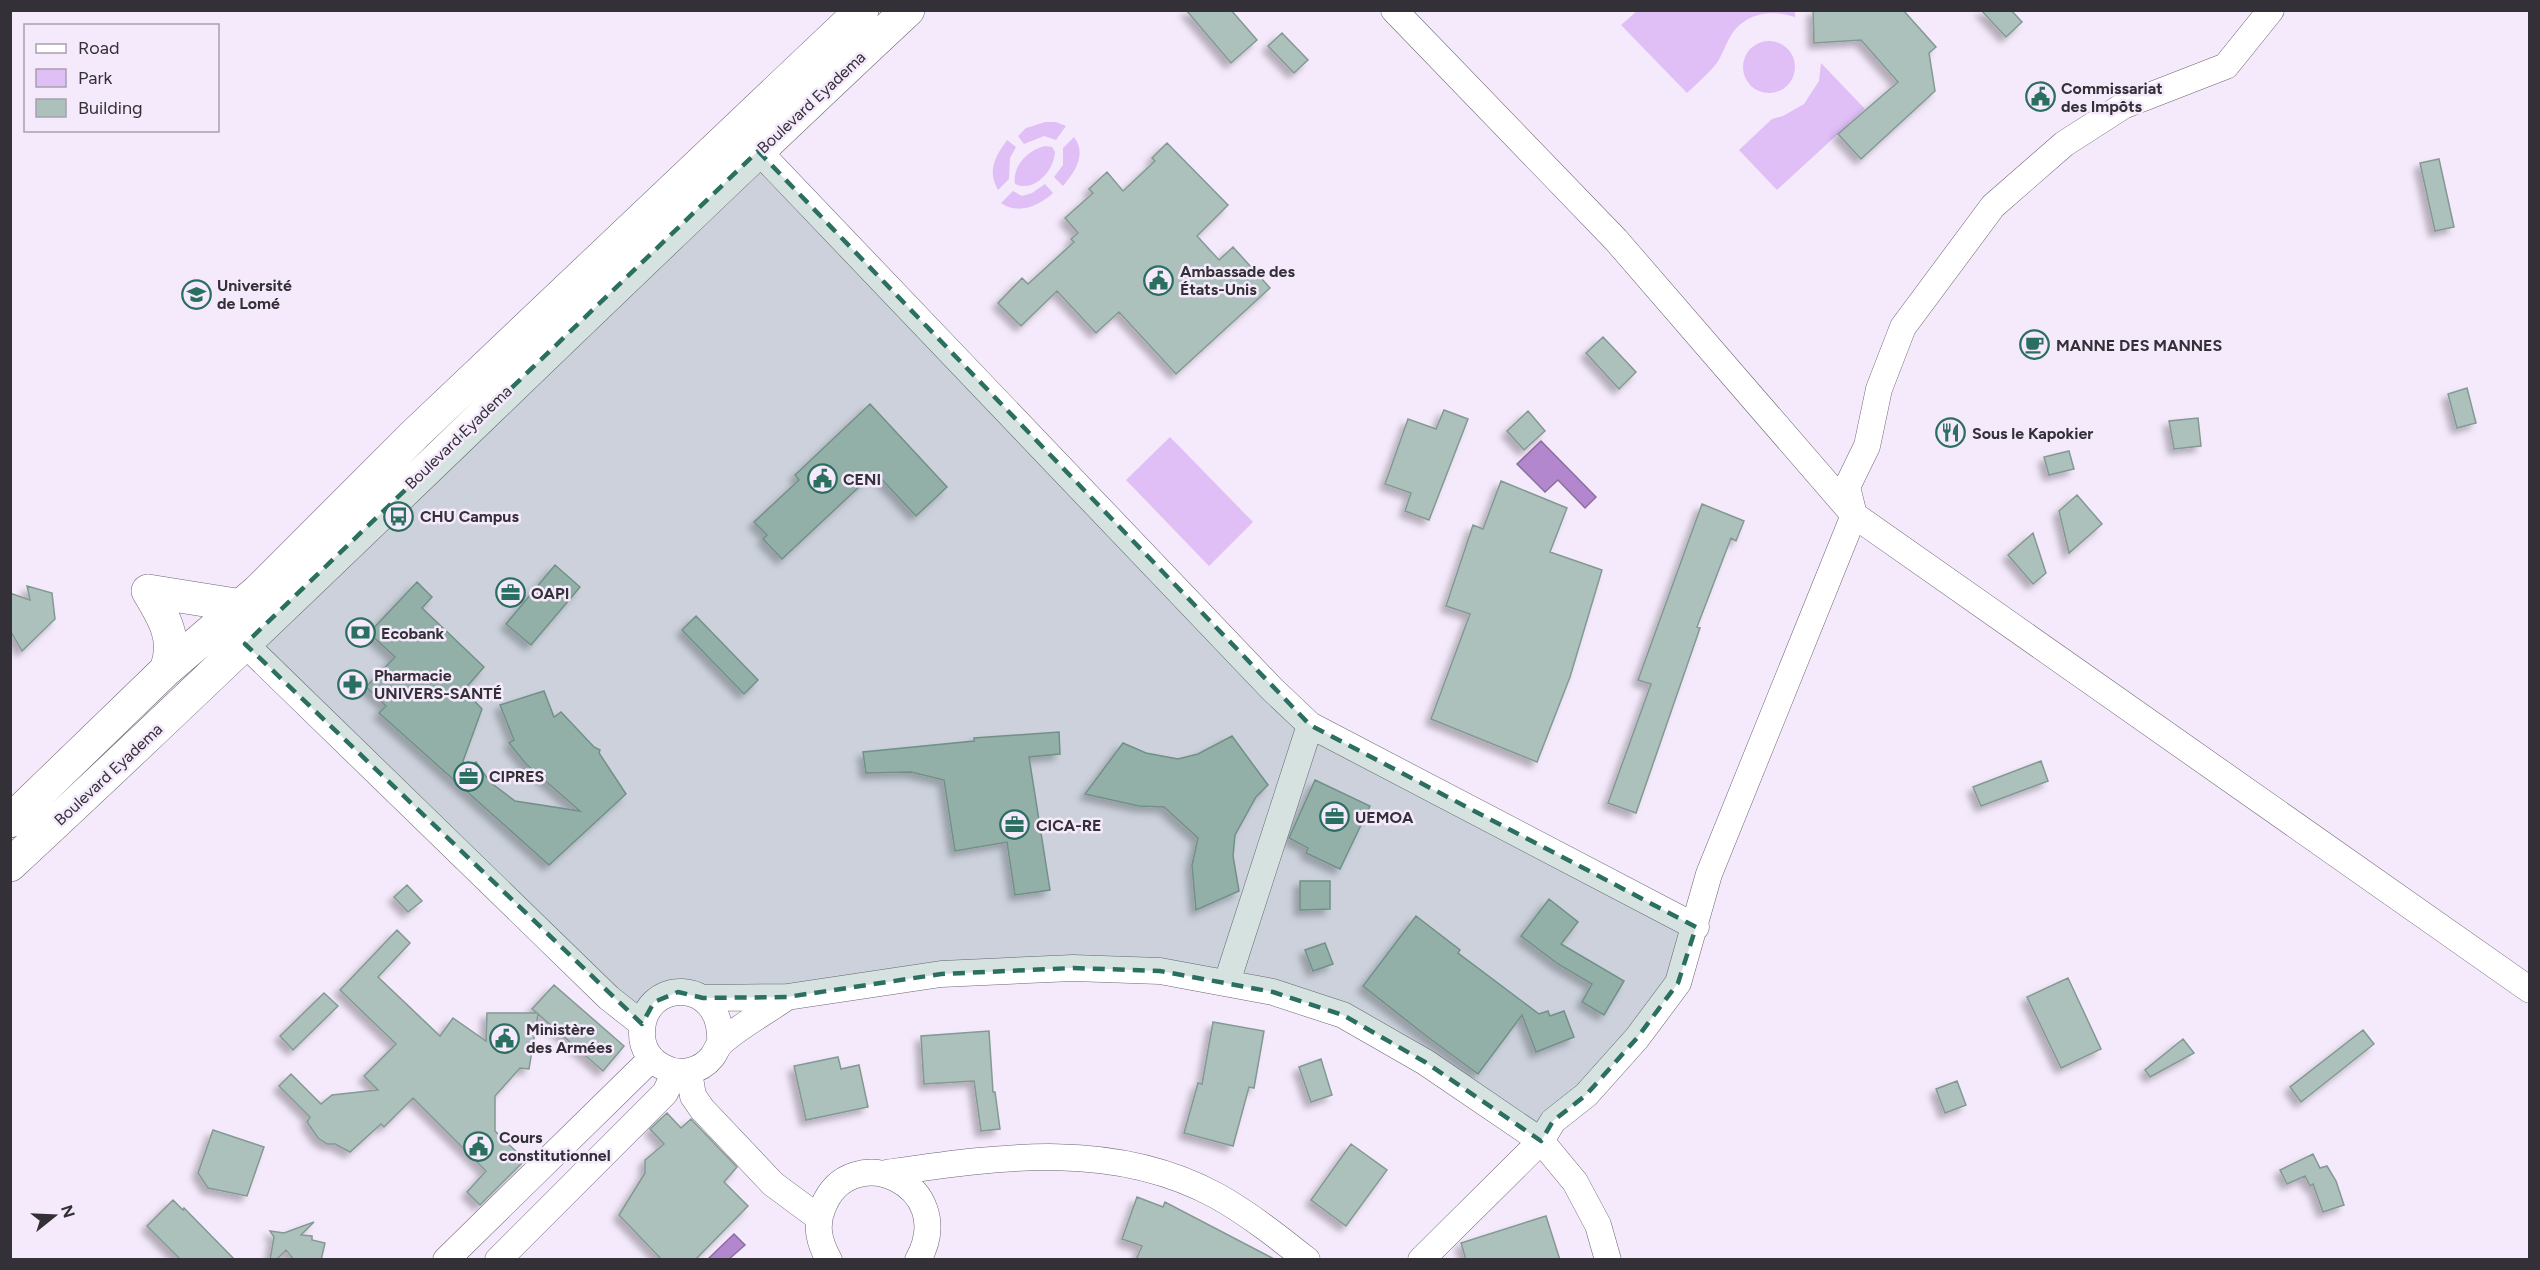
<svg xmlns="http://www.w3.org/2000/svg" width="2540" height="1270" viewBox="0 0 2540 1270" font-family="Figtree,sans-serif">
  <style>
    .green { fill: #e0bef6 }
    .water { fill: #b287cd; stroke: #8c6da0; stroke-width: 1.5 }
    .building { fill: #acc1bb; stroke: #849993; stroke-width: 1.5; filter: url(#shadow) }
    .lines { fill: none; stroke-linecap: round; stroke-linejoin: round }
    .minor-casing { stroke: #6e6574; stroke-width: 27 }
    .trunk-casing { stroke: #6e6574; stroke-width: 34 }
    .minor { stroke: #fff; stroke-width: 26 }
    .trunk { stroke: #fff; stroke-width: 33 }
    .marked { fill: #2b6f60; fill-opacity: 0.2; stroke: #2b6f60; stroke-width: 4.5; stroke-dasharray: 12 8; stroke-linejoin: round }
    .labels { text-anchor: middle; stroke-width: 5; stroke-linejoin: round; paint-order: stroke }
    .poi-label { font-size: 16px; font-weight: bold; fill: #343037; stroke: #f4eafb; text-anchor: start }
    .street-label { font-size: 16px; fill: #343037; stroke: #f4eafb }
  </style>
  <defs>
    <filter id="shadow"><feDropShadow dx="-5.5" dy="5.5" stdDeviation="3" flood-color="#0004"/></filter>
  </defs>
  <rect width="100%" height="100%" fill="#f4eafb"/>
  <!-- green -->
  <path class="green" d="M1637,11L1795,10V17C1770,9 1744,13 1730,37C1725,46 1722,55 1717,63C1708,74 1697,83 1687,93L1621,25Z
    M1743 67a26 26 0 1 1 52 0a26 26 0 1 1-52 0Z
    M1821,63L1865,109L1777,190L1739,150L1772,119L1783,116L1804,104L1819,81Z
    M1045,122H1056L1066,126L1056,140L1044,136L1024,144L1018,136L1026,128Z
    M1074,137C1087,154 1075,172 1063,186L1054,177L1063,165V148Z
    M1007,140L1016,147L1010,158L1009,179L998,190C987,171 995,157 1007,140Z
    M1045,146L1052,147L1055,152C1054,170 1035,193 1015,184C1012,166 1028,150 1045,146Z
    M1045,184L1053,193C1039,206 1018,215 1001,203L1013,191L1022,196L1032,193Z
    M1170,437L1253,522L1209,566L1126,480Z"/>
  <!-- water -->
  <path class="water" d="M1541,441L1596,497L1585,508L1558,480L1545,492L1517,464Z
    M734,1234L745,1245L729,1259H708Z"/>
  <!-- building -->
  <path class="building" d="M1186,10H1231L1257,40L1231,63Z
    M1813,10H1903L1936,47L1929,53L1935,91L1861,159L1838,134L1898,82L1861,40L1814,43Z
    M1981,10H2011L2022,22L2006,37Z
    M1282,33L1308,60L1294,73L1268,46Z
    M1167,143L1228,205L1197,236L1219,260L1233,247L1270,288L1176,374L1119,312L1096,333L1057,291L1021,326L998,303L1022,278L1028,284L1074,242L1071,239L1078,233L1065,218L1093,193L1089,189L1107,172L1123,191L1155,161L1152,158Z
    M2439,159L2454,227L2435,231L2420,163Z
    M1603,337L1636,372L1619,389L1586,353Z
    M2467,388L2476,423L2457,428L2448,394Z
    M870,404L947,487L916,516L875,472L782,559L763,539L767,535L754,522L799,480L795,475Z
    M1444,410L1468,419L1429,520L1405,511L1411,493L1385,484L1408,419L1436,429Z
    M1528,411L1545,431L1524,450L1507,431Z
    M2198,418L2201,446L2174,449L2169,421Z
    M2069,451L2074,469L2049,475L2044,457Z
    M1501,481L1567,508L1550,552L1602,570L1570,677L1537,762L1431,719L1470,614L1446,606L1473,525L1483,529Z
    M2077,495L2102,524L2069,553L2059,511Z
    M1702,504L1744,521L1736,541L1731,538L1697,627L1700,628L1636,813L1608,803L1651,684L1638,680Z
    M2033,533L2046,573L2033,584L2008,555Z
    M555,565L580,587L531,645L506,624Z
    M417,582L432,597L422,608L484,667L464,690L482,709L459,772L476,762L490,782L515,801L580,811L526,764L509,743L514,740L500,705L544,691L554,717L561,712L594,747L600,750L599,753L626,794L549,865L379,713L386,706L366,687L395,657L369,633Z
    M27,586L52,593L55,619L22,651L10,630V593L30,600Z
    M696,616L758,680L744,694L682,630Z
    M1059,732L1060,754L1029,757L1050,890L1015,895L1007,842L955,851L944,780L911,772L866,773L863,752L974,741V738Z
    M1232,736L1268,785L1256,797L1235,835L1233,856L1239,891L1196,910L1192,865L1198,838L1164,807L1139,806L1085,794L1123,743L1146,753L1178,759L1198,754Z
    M2041,761L2048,781L1981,806L1973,787Z
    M1315,780L1370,806L1340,869L1306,853L1308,848L1289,838Z
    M1300,881H1330V909L1300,910Z
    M407,885L422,901L408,912L394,897Z
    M1549,899L1578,922L1561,944L1624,981L1604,1015L1582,1002L1592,984L1558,964L1521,936Z
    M1416,916L1460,950L1458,953L1539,1014L1548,1011L1550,1016L1564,1011L1574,1037L1536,1052L1522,1015L1478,1074L1425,1035L1363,986Z
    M397,930L410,943L378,977L440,1036L453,1018L486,1041L487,1013H537L532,1009L554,985L624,1046L603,1071L538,1014L529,1069L520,1068L495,1096V1131L525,1160L480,1205L467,1192L486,1171L413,1098L384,1127L381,1124L350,1152L335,1144H327L318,1138L307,1122L310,1117L279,1086L291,1074L321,1104L332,1095L378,1090L364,1076L396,1044L340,990Z
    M1325,943L1333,964L1313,971L1305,950Z
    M2068,978L2101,1049L2061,1068L2027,997Z
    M324,993L338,1006L293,1050L280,1036Z
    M1213,1022L1264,1031L1254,1088L1249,1087L1233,1146L1184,1133L1198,1083L1202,1084Z
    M2363,1030L2374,1044L2301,1102L2290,1087Z
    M989,1031L993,1092H995L1000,1129L981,1131L974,1081L924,1084L921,1036Z
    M2183,1039L2194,1053L2150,1077L2145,1070Z
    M838,1057L841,1069L859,1065L868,1107L806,1120L794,1066Z
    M1321,1059L1332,1095L1311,1102L1299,1067Z
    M1957,1081L1966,1105L1945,1113L1936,1089Z
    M667,1113L681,1128L691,1119L737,1167L724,1182L748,1206L695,1260H662L619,1215L645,1173V1160L664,1144L650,1129Z
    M213,1130L264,1147L247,1196L208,1188L198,1173Z
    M1351,1144L1387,1170L1346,1226L1311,1200Z
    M2313,1154L2320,1168L2327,1166L2336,1181L2344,1205L2323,1212L2313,1184L2310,1186L2305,1176L2287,1184L2280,1170Z
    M1137,1197L1163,1207L1165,1202L1276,1260H1136L1142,1246L1122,1239Z
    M173,1200L183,1210L184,1208L235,1260H181L147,1226Z
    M1546,1216L1560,1260H1466L1461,1243Z
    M314,1222L301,1235L312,1236V1240L325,1243L321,1260H294L286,1250L276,1260H270L274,1237L270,1231L284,1233Z"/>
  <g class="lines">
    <defs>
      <path id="minor" d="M1394,10L1616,240L1854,515L2530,990
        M745,137L1272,689L1310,725L1696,927
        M230,636L245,644L609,998L642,1024
        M1227,982L1310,725
        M703,998L787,997L941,974L1073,968L1160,971L1273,992L1343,1015L1425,1062L1541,1141L1575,1182L1598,1225L1608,1260
        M720,1043C724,975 641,978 642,1034C642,1048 650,1061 663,1067C679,1076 700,1072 712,1057C716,1052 717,1046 722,1042C741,1025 766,1012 787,997
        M689,1072L693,1096L702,1109L773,1184L819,1218
        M886,1173C998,1157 1113,1139 1217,1196C1249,1214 1278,1237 1307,1260
        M446,1260L651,1059
        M498,1260L665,1093L675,1072
        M829,1260C819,1242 815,1226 823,1207C850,1137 960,1184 918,1260
        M1421,1260L1541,1141L1553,1121L1586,1095L1637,1038L1678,983L1709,874L1854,515L1847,487L1867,446L1879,389L1903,327L1993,206L2064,144L2123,106L2226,66L2271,10"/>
      <path id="trunk" d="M148,591L242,606
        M148,591C164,617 178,640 166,670
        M10,821L166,670L258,591L415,434L862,10
        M10,865C313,584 606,292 908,10"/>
    </defs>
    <!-- minor casing -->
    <use href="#minor" class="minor-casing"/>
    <!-- trunk casing -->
    <use href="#trunk" class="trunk-casing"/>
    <!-- minor -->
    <use href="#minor" class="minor"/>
    <!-- trunk -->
    <use href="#trunk" class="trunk"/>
  </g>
  <!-- marked area -->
  <path class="marked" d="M758,151L1310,725L1696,927L1678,983L1637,1038L1586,1095L1553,1121L1541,1141L1425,1062L1343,1015L1273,992L1160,971L1073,968L941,974L787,997L703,998L678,992L654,1002L642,1024L245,644Z"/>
  <!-- icons -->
  <defs>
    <symbol id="civic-ring" viewBox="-11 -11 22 22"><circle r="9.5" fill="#f4eafb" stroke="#2b6f60" stroke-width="1.5"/><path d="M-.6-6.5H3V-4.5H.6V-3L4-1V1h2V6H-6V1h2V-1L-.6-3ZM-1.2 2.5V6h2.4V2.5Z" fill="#2b6f60"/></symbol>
    <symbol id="university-ring" viewBox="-11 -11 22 22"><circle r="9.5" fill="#f4eafb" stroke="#2b6f60" stroke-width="1.5"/><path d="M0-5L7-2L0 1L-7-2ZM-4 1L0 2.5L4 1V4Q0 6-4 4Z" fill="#2b6f60"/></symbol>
    <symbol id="cafe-ring" viewBox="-11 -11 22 22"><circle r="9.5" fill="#f4eafb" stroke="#2b6f60" stroke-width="1.5"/><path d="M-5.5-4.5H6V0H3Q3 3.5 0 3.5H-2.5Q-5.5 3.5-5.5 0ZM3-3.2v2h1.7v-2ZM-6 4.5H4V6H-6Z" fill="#2b6f60"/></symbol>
    <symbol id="restaurant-ring" viewBox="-11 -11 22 22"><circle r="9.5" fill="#f4eafb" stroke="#2b6f60" stroke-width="1.5"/><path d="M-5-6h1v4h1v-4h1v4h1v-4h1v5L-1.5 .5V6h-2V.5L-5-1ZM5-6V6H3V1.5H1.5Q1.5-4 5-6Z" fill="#2b6f60"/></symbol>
    <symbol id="bus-ring" viewBox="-11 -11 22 22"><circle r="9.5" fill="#f4eafb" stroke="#2b6f60" stroke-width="1.5"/><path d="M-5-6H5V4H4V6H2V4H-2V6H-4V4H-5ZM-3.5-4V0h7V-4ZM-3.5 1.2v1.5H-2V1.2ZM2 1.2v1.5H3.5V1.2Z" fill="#2b6f60"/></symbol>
    <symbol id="office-ring" viewBox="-11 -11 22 22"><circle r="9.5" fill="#f4eafb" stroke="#2b6f60" stroke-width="1.5"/><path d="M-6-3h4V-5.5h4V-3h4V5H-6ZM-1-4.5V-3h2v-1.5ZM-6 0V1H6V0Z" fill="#2b6f60"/></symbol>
    <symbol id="bank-ring" viewBox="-11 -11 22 22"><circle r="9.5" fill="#f4eafb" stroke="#2b6f60" stroke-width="1.5"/><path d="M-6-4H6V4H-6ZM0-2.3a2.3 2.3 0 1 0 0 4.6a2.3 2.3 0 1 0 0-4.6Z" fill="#2b6f60"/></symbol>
    <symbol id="pharmacy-ring" viewBox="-11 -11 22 22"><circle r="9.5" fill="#f4eafb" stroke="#2b6f60" stroke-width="1.5"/><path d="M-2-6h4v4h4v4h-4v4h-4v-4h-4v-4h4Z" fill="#2b6f60"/></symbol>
  </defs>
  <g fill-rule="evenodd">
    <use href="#civic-ring" x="2024" y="80" width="33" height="33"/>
    <use href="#civic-ring" x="1142" y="264" width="33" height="33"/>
    <use href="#university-ring" x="180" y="278" width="33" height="33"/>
    <use href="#cafe-ring" x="2018" y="328" width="33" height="33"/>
    <use href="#restaurant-ring" x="1934" y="416" width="33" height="33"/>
    <use href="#civic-ring" x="806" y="462" width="33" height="33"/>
    <use href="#bus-ring" x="382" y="500" width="33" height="33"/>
    <use href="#office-ring" x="494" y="576" width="33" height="33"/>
    <use href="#bank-ring" x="344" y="616" width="33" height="33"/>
    <use href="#pharmacy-ring" x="336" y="668" width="33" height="33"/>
    <use href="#office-ring" x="452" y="760" width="33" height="33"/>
    <use href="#office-ring" x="1318" y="800" width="33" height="33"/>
    <use href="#office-ring" x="998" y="808" width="33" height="33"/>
    <use href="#civic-ring" x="488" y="1022" width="33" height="33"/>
    <use href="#civic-ring" x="462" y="1130" width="33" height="33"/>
  </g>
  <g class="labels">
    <!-- poi labels -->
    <g class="poi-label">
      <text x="2061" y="94">Commissariat<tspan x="2061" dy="18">des Impôts</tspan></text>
      <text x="1180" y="277">Ambassade des<tspan x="1180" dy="18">États-Unis</tspan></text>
      <text x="217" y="291">Université<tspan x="217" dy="18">de Lomé</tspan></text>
      <text x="2056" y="351">MANNE DES MANNES</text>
      <text x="1972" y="439">Sous le Kapokier</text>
      <text x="843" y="485">CENI</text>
      <text x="420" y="522">CHU Campus</text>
      <text x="531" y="599">OAPI</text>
      <text x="381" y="639">Ecobank</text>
      <text x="374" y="681">Pharmacie<tspan x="374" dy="18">UNIVERS-SANTÉ</tspan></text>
      <text x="489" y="782">CIPRES</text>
      <text x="1355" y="823">UEMOA</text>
      <text x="1036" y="831">CICA-RE</text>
      <text x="526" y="1035">Ministère<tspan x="526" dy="18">des Armées</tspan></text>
      <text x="499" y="1143">Cours<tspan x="499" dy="18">constitutionnel</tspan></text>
    </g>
    <!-- street labels -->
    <g class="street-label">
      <text transform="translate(811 102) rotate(-43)" y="6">Boulevard Eyadema</text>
      <text transform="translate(458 437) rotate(-44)" y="6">Boulevard Eyadema</text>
      <text transform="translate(108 774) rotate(-43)" y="6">Boulevard Eyadema</text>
    </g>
  </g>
  <!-- border -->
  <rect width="2540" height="1270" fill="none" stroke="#343037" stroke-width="24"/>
  <!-- legend -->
  <rect x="24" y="24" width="195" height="108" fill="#f4eafb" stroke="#a7a0ad" stroke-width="1.5"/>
  <rect x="36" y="44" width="30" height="9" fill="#ffffff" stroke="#a7a0ad" stroke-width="1.5"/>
  <text x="78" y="54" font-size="18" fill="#343037">Road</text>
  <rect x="36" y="69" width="30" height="18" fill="#e0bef6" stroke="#a7a0ad" stroke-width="1.5"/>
  <text x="78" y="84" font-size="18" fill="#343037">Park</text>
  <rect x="36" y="99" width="30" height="18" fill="#acc1bb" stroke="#a7a0ad" stroke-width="1.5"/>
  <text x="78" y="114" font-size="18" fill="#343037">Building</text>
  <!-- north arrow -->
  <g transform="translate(54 1216) rotate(72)" stroke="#f4eafb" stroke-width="4.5" paint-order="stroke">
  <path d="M0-4.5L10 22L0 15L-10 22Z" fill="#343037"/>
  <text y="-9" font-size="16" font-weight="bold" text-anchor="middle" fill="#343037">N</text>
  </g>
</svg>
